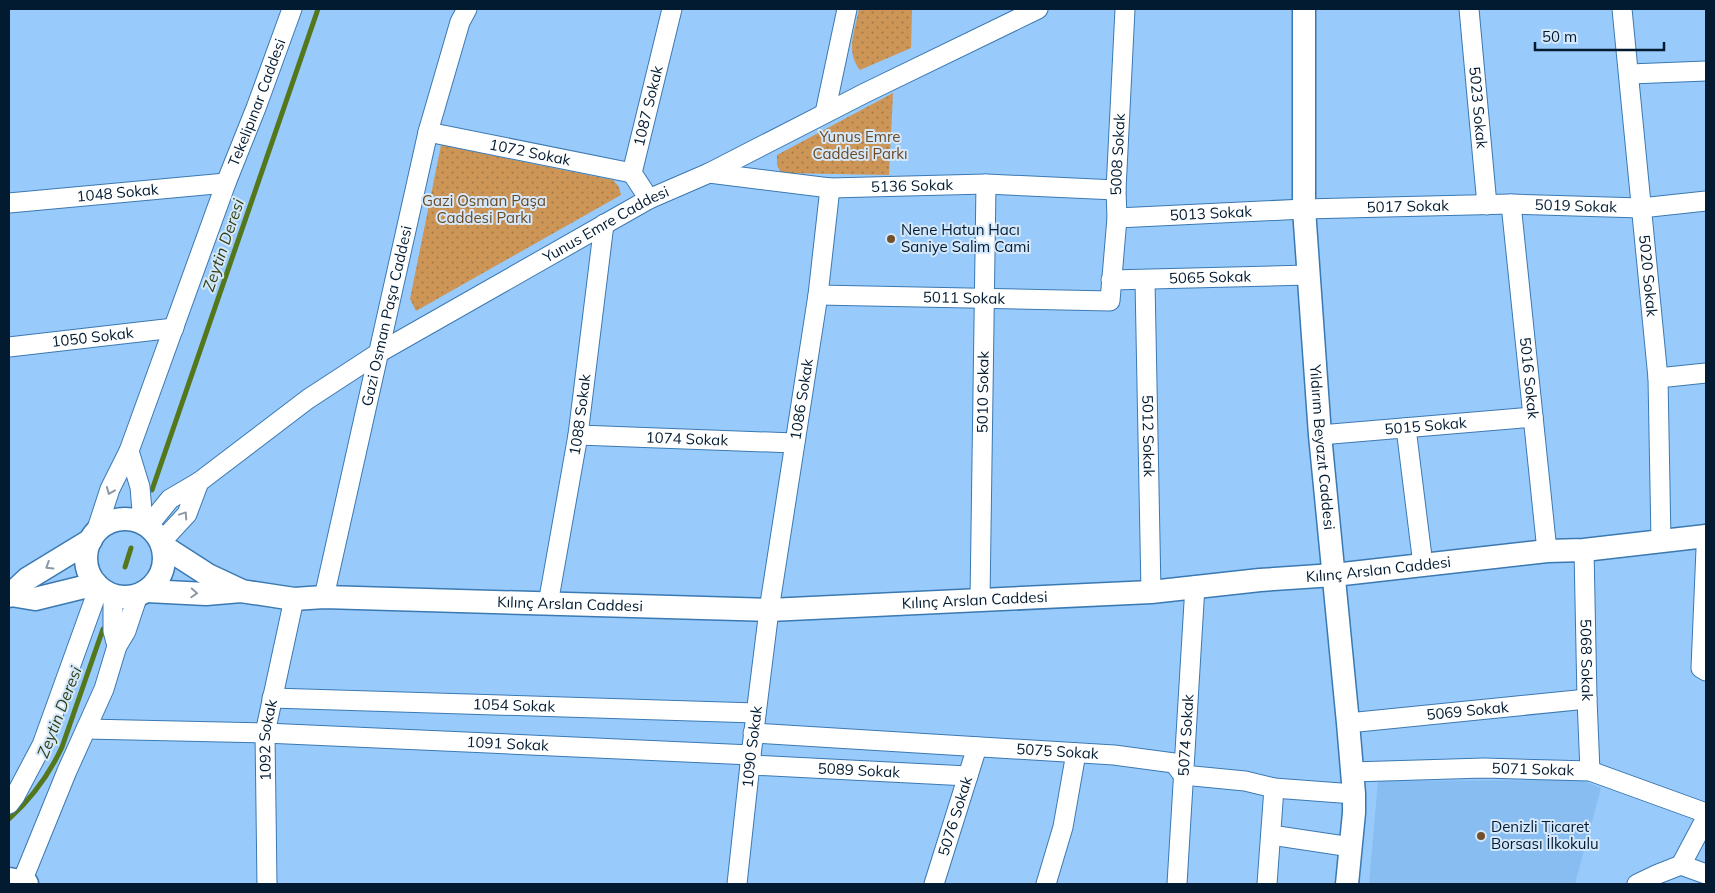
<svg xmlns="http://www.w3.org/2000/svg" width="1715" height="893" viewBox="0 0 1715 893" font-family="Mulish,sans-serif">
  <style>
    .built { fill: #87bdf1 }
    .grass { fill: url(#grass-dots) }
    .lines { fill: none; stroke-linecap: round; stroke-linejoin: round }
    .stream { stroke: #55771c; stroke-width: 5 }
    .minor-casing { stroke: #3b79b2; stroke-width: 21 }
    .tertiary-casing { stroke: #3b79b2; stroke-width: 25 }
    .secondary-casing { stroke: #3b79b2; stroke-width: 29 }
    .minor { stroke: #fff; stroke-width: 19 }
    .tertiary { stroke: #fff; stroke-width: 22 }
    .secondary { stroke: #fff; stroke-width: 26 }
    .oneway { stroke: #8d98a2 }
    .poi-dot { fill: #735029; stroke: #d5e8fb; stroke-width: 2 }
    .labels { text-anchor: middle; stroke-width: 4; stroke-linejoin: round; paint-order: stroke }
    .street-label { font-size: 15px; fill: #021b31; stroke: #d5e8fb }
    .park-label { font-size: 15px; fill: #6c4920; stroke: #d5e8fb }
    .poi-label { font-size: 15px; fill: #021b31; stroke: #d5e8fb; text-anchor: start }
    .water-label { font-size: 16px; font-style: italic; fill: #2d3f10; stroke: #d5e8fb }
  </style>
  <defs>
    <pattern id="grass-dots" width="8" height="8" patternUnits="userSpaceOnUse" patternTransform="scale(1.25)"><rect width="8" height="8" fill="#cd9657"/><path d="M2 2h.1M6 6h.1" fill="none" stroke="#a47a49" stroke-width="1.8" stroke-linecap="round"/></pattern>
  </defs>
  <rect width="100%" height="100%" fill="#98cbfb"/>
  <!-- built -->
  <path class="built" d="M1582,780L1601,788L1575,884H1369L1378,781Z"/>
  <!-- grass -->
  <path class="grass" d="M859,9H912L911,48L860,70C845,51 855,31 859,9Z
    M893,93L889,175L781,173L777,165V155Z
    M441,145L613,180L619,187L621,195L416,311L410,299Z"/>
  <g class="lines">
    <!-- stream -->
    <path class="stream" d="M152,490L318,9
      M125,567L131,548
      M9,819C32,798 49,775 62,747L103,629"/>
    <defs>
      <g id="minor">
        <path id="s1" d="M1469,9L1487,205"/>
        <path id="s2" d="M1622,9L1658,378L1661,541"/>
        <path d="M1630,74L1706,71"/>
        <path d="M825,113L847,9"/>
        <path id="s3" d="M428,132L632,173"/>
        <path id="s4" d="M709,173L830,188L986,184L1116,190"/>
        <path id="s5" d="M649,199L632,173L672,9"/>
        <path id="s6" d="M9,203L226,183"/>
        <path id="s7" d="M1511,204L1547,551"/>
        <path id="s8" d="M1117,218L1304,209L1511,204L1641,208L1706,201"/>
        <path id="s9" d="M1111,280L1308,275"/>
        <path id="s10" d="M1145,281L1151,592"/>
        <path id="s11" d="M818,295L1110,301L1117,218L1116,190L1125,9"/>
        <path id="s12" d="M9,347L174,328"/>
        <path d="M1658,378L1706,373"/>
        <path d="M1406,428L1423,565"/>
        <path id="s13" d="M578,435L794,443"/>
        <path id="s14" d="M1320,435L1533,417"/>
        <path d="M129,451L140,487L143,523"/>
        <path id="s15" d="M148,526L170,499L199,482L308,399L380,352L649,199L709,173L865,93L1038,9"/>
        <path id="s16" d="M96,532L110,489L129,451L226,183L256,108L292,9"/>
        <path d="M161,542L187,514L199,482"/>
        <path d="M1706,549L1701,668L1706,671"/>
        <path id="s17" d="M1584,550L1587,699L1590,771"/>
        <path d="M113,595V631L117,646"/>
        <path id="s18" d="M324,597L428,132L460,22L467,9"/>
        <path id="s19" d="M980,600L986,184"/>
        <path id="s20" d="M548,604L578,435L604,224"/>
        <path id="s21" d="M272,698L756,713"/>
        <path id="s22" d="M1348,723L1587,699"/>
        <path id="s23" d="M86,729L265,733L751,755"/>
        <path id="s24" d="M753,733L1114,755L1174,763L1183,775L1245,781L1274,788L1354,794"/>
        <path id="s25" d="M750,765L968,776"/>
        <path id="s26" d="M1352,772L1484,768L1590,771L1706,813"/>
        <path d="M9,804L15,796L42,745L99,587"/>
        <path d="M1271,835L1351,847"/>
        <path d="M1681,865L1706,818"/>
        <path d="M1681,865L1706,874"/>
        <path d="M21,884L67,771L104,689L117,646L126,631L138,595"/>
        <path id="s27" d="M267,884L265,733L294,599"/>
        <path id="s28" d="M737,884L751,755L769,610L818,295L830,188"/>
        <path id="s29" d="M934,884L977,747"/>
        <path d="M1046,884L1063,827L1076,753"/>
        <path id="s30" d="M1177,884L1195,586"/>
        <path d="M1267,884L1274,788"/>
        <path d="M1637,884L1658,874L1681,865"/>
      </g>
      <g id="tertiary">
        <path id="s31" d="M1304,9V209L1320,435L1348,723L1354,794V813L1347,884"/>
        <circle cx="125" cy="558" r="39"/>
        <path d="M163,546L208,575L240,590"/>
        <path id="s32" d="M147,591L206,594L241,591L294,599L324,597L769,610L1151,592L1260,580L1334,575L1547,551L1584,550L1706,536"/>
        <path d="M11,595L35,599L96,584"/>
        <path d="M9,596L27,579L91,540"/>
      </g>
      <path id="secondary" d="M9,881L25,884"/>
    </defs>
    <!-- minor casing -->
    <use href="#minor" class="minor-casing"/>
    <!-- tertiary casing -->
    <use href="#tertiary" class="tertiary-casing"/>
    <!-- secondary casing -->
    <use href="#secondary" class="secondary-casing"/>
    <!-- minor -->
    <use href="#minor" class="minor"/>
    <!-- tertiary -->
    <use href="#tertiary" class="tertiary"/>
    <!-- secondary -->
    <use href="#secondary" class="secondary"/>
  </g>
  <!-- one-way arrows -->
  <defs><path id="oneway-chevron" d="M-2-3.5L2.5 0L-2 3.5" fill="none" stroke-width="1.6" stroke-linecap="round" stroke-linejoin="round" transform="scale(1.25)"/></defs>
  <g class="oneway">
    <use href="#oneway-chevron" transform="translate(110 491) rotate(112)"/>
    <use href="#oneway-chevron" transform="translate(184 515) rotate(-56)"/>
    <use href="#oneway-chevron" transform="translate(49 566) rotate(148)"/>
    <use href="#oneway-chevron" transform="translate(194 593) rotate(3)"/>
  </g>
  <!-- markers -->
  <g class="poi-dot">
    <circle cx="891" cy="239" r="5"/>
    <circle cx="1481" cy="836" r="5"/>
  </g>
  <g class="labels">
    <!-- street labels -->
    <g class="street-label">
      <text dy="5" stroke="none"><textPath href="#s16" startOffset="459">Tekelipınar Caddesi</textPath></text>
      <text dy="5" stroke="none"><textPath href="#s5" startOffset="100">1087 Sokak</textPath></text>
      <text dy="5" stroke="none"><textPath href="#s1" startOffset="99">5023 Sokak</textPath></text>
      <text dy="5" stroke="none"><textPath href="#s3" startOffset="104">1072 Sokak</textPath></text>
      <text dy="5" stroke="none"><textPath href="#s11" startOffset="439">5008 Sokak</textPath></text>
      <text dy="5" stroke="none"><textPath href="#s4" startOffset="204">5136 Sokak</textPath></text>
      <text dy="5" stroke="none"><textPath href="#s6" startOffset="109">1048 Sokak</textPath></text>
      <text dy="5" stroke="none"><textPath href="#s8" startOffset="459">5019 Sokak</textPath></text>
      <text dy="5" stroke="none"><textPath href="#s8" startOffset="291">5017 Sokak</textPath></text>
      <text dy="5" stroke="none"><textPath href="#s8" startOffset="94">5013 Sokak</textPath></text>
      <text dy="5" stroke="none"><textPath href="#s15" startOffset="551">Yunus Emre Caddesi</textPath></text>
      <text dy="5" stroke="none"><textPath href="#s2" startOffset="268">5020 Sokak</textPath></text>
      <text dy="5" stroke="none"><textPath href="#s9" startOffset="99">5065 Sokak</textPath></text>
      <text dy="5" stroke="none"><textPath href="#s11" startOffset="146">5011 Sokak</textPath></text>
      <text dy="5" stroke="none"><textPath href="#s18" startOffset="288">Gazi Osman Paşa Caddesi</textPath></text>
      <text dy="5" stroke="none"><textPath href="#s12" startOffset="84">1050 Sokak</textPath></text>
      <text dy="5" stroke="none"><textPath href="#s7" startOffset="175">5016 Sokak</textPath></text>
      <text dy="5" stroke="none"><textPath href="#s19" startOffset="208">5010 Sokak</textPath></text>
      <text dy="5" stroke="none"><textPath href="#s28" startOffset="489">1086 Sokak</textPath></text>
      <text dy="5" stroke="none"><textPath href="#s20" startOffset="192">1088 Sokak</textPath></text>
      <text dy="5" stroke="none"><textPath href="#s14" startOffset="106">5015 Sokak</textPath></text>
      <text dy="5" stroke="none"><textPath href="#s10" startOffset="155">5012 Sokak</textPath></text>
      <text dy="5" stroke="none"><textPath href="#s13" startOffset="109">1074 Sokak</textPath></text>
      <text dy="5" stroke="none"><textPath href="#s31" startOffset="439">Yıldırım Beyazıt Caddesi</textPath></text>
      <text dy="5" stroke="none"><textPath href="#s32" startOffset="1234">Kılınç Arslan Caddesi</textPath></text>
      <text dy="5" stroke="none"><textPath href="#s32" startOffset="829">Kılınç Arslan Caddesi</textPath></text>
      <text dy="5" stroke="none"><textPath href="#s32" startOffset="424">Kılınç Arslan Caddesi</textPath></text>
      <text dy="5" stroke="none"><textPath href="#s17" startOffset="110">5068 Sokak</textPath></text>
      <text dy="5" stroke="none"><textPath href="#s21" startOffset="242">1054 Sokak</textPath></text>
      <text dy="5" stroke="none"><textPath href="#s22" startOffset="120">5069 Sokak</textPath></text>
      <text dy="5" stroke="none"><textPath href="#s30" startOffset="149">5074 Sokak</textPath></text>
      <text dy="5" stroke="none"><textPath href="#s27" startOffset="144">1092 Sokak</textPath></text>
      <text dy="5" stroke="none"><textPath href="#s23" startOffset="422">1091 Sokak</textPath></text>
      <text dy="5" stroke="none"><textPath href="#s28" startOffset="138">1090 Sokak</textPath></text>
      <text dy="5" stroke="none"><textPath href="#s24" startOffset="305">5075 Sokak</textPath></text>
      <text dy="5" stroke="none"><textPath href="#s26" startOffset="181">5071 Sokak</textPath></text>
      <text dy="5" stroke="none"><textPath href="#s25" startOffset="109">5089 Sokak</textPath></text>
      <text dy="5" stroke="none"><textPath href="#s29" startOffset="71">5076 Sokak</textPath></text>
    </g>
    <!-- park labels -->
    <g class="park-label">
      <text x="860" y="142">Yunus Emre<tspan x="860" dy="17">Caddesi Parkı</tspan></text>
      <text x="484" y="206">Gazi Osman Paşa<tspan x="484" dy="17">Caddesi Parkı</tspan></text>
    </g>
    <!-- poi labels -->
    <g class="poi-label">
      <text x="901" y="235">Nene Hatun Hacı<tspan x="901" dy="17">Saniye Salim Cami</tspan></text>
      <text x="1491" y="832">Denizli Ticaret<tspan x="1491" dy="17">Borsası İlkokulu</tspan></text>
    </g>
    <!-- water labels -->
    <g class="water-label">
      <text transform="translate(223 245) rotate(-71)" y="6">Zeytin Deresi</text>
      <text transform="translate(59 712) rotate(-69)" y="6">Zeytin Deresi</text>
    </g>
  </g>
  <!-- border -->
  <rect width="1715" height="893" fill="none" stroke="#021b31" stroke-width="20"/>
  <!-- scale -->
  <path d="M1535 42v8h129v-8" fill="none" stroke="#021b31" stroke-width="2.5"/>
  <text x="1542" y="42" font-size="15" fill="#021b31" stroke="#d5e8fb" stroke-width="4" paint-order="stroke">50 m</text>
</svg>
